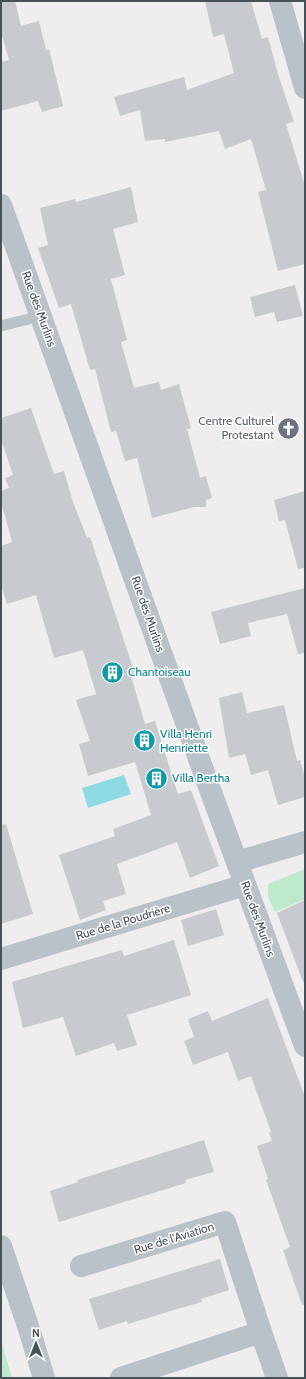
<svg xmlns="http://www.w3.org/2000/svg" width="306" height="1379" viewBox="0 0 306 1379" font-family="Cabin,sans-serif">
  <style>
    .green { fill: #beeacb }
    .water { fill: #8edae4 }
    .building { fill: #c7cacf }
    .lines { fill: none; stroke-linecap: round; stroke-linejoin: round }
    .service { stroke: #b9c2c8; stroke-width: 11 }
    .minor { stroke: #b9c2c8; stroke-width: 22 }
    .labels { text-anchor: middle; stroke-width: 3; stroke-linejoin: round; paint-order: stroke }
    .street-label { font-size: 12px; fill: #475258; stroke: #fff }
    .worship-label { font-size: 12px; fill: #5b616d; stroke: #fff; text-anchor: end }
    .culture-label { font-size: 12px; fill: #0d838f; stroke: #fff; text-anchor: start }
  </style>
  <rect width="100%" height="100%" fill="#efeded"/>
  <!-- green -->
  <path class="green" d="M305,869V899L275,912L268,897V884Z
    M1,1340L12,1378H1Z"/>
  <!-- water -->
  <path class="water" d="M124,775L131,794L88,808L82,788Z"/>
  <!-- building -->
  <path class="building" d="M1,1H15L21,26L39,21L46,50L49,49L63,106L42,112L38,101L1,111V62L9,60L1,32Z
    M205,1H251L262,39L268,37L278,74L294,122L286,124L305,186V264L278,271L258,192L266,190L251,139L225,149L219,131L165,142V139L145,141L140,110L120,116L114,97L184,77L187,90L234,73L224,34L213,37Z
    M131,187L138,222L113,229L125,275L111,279L127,340L121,342L134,388L159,382L161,390L179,384L191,428L187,429L200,478L206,476L212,498L206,500V507H194L152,518L137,458L125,461L116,431L111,432L95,369L90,370L71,304L59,308L38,248L48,245L40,208L75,199L76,202Z
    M295,285L303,316L277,322L274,312L255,317L250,297Z
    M31,408L54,474L64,471L73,502L87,538L90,537L135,674L131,676L145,724L155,721L178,794L191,790L219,866L190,878L177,842L117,864L126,894L103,901L106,910L80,920L59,855L115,836L113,829L151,815L135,762L88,776L79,744L90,741L76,700L96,694L83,650L54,658L36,595L7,604L1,585V546L12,542L1,502V491L9,488L5,478L13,475L1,439V418Z
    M305,491V568L298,569L285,520L279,521L274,500Z
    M305,588V653L298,654L287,614L248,623L251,636L220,644L211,612Z
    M242,692L247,713L284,705L297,761L300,760L305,778V797L278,805L268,770L251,775L245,754L229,758L219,698Z
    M6,824L33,914L1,924V825Z
    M305,900V982H303L277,913Z
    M216,909L224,935L188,946L181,920Z
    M174,940L191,995L127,1015L137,1045L117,1051L114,1043L76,1056L63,1017L23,1028L12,982L122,950L124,956Z
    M268,998L305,1097V1304L302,1305L283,1250L290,1247L266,1180L268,1179L257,1146L272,1141L269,1133L271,1132L251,1076L238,1081L228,1052L193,1065L184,1041L194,1037L188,1019L208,1011L212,1021Z
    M204,1140L214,1172L185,1180L186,1183L59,1222L50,1191L78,1182L77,1180Z
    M220,1259L229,1290L201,1299L202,1302L177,1309L128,1324L127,1321L99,1330L89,1299Z"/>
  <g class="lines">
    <!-- service -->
    <path class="service" d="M1,326L41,316"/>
    <!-- minor -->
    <path class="minor" d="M280,1L305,88
      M1,205L208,784L305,1046
      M237,862L305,842
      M1,959L245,885
      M1,1246L29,1329L44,1378
      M81,1266L225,1222L261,1332L277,1378
      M121,1378L261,1332"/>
  </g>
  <!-- icons -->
  <defs>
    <symbol id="church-disc" viewBox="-11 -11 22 22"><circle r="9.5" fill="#6b7280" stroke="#fff"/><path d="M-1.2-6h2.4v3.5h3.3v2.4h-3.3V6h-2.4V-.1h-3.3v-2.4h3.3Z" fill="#fff"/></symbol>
    <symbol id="building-disc" viewBox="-11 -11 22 22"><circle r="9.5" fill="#0f9aa8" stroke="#fff"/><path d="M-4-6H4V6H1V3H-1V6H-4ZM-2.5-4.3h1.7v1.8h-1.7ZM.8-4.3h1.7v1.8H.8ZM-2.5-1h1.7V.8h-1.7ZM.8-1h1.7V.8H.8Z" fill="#fff"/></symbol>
  </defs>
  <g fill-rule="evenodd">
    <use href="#church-disc" x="276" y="416" width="25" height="25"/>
    <use href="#building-disc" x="100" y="660" width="25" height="25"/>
    <use href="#building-disc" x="132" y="728" width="25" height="25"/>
    <use href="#building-disc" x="144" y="766" width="25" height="25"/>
  </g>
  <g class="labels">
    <!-- street labels -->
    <g class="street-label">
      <text transform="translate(39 309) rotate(70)" y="4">Rue des Murlins</text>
      <text transform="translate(148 614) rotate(71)" y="4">Rue des Murlins</text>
      <text transform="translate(258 919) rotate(70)" y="4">Rue des Murlins</text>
      <text transform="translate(123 922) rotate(-17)" y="4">Rue de la Poudrière</text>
      <text transform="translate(174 1238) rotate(-17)" y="4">Rue de l'Aviation</text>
    </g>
    <!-- worship labels -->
    <g class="worship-label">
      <text x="274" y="425">Centre Culturel<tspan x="274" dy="14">Protestant</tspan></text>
    </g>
    <!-- culture labels -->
    <g class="culture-label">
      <text x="128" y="676">Chantoiseau</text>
      <text x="160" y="738">Villa Henri<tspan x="160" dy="14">Henriette</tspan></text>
      <text x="172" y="782">Villa Bertha</text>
    </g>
  </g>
  <!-- border -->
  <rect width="306" height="1379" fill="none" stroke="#475258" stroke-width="4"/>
  <!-- north arrow -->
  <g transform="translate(36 1343)" stroke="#ffffff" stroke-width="3" paint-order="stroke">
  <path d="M0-3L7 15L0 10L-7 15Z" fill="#475258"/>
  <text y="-6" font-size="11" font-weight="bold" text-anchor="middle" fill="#475258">N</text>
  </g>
</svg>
